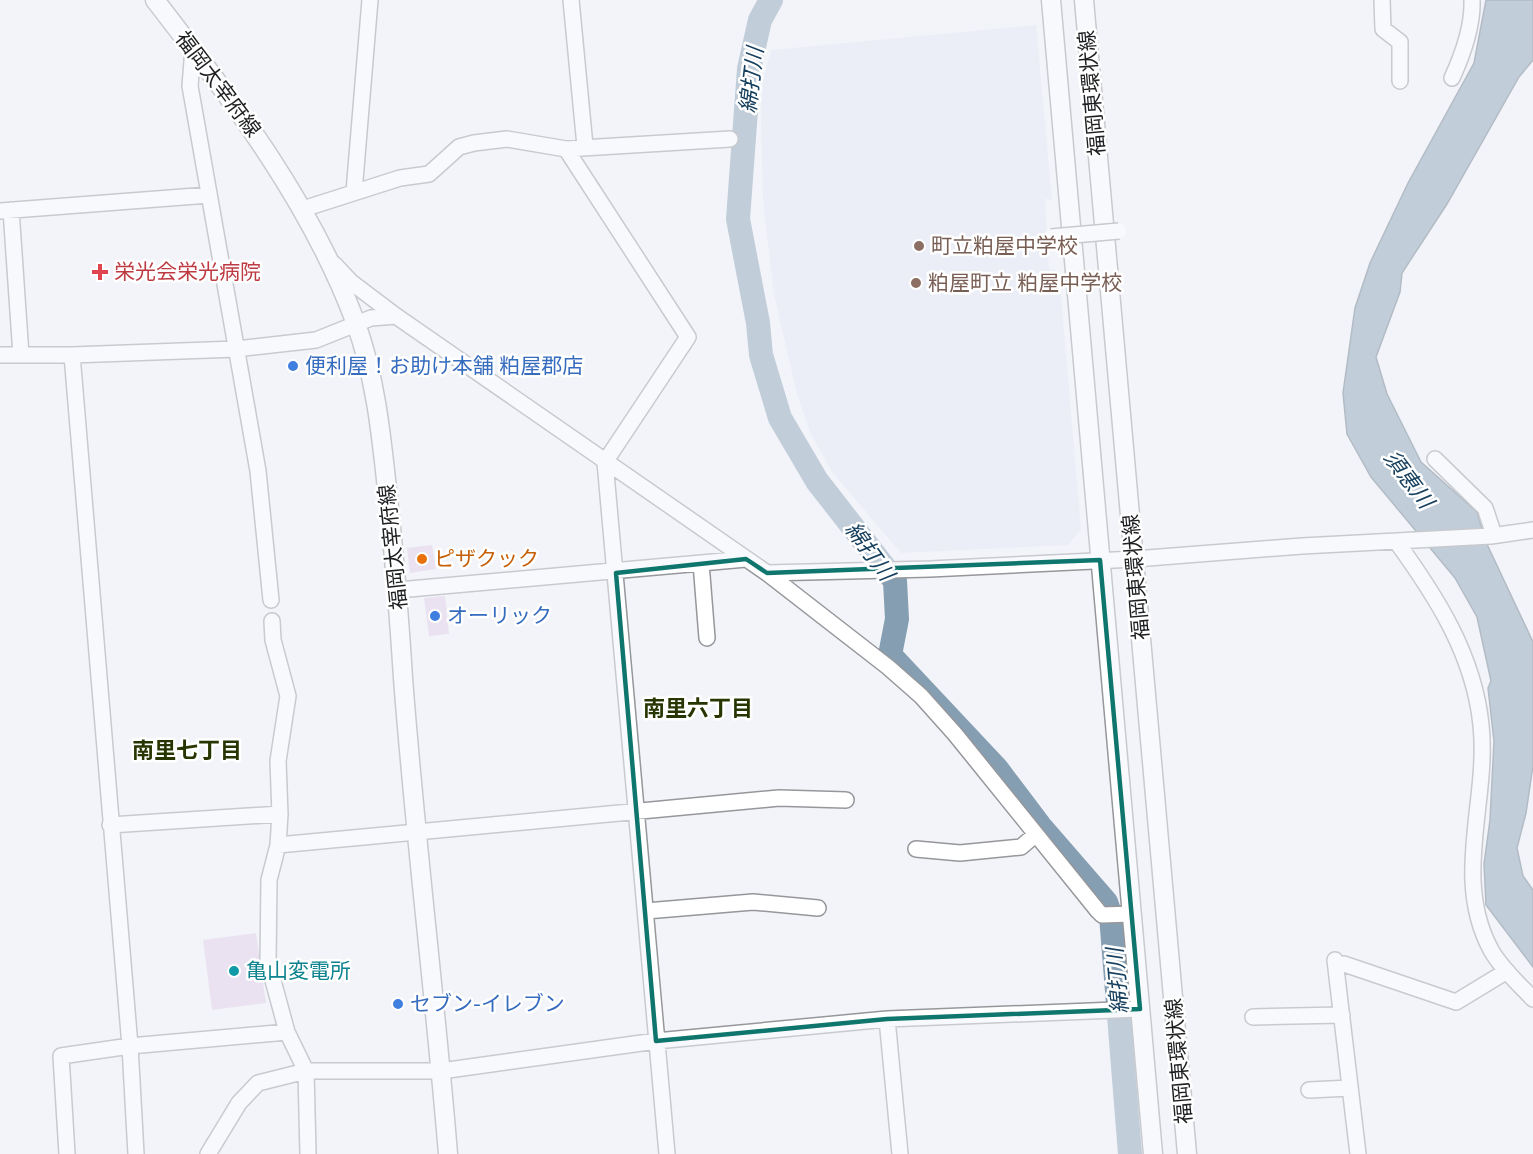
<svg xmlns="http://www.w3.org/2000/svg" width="1533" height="1154" viewBox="0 0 1533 1154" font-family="Spectral,'Noto Sans JP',serif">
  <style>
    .built { fill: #e2e7f3 }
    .water { fill: #869eb2; stroke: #677886; stroke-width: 1.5 }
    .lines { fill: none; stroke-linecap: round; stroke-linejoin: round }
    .river { stroke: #869eb2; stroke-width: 24 }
    .building { fill: #e0cde6 }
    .minor-casing { stroke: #95979b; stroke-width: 18 }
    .major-casing { stroke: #95979b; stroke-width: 21 }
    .minor { stroke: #fff; stroke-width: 15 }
    .major { stroke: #fff; stroke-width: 18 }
    .minor-bridge-casing { stroke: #95979b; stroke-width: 18; stroke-linecap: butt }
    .minor-bridge { stroke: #fff; stroke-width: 15 }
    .marked { fill: none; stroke: #0f766e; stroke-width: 4.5; stroke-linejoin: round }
    .education-dot { fill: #8d6e63; stroke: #fff; stroke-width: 2 }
    .health-dot { fill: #e0444e; stroke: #fff; stroke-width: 2 }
    .shop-dot { fill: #3f7fe0; stroke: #fff; stroke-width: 2 }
    .food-dot { fill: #e8710a; stroke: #fff; stroke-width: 2 }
    .culture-dot { fill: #0f9aa8; stroke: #fff; stroke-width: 2 }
    .labels { text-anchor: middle; stroke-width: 5; stroke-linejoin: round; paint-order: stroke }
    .street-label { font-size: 21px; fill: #1e1f21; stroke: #fff }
    .education-label { font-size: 21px; fill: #785e54; stroke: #fff; text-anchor: start }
    .health-label { font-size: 21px; fill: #be3a42; stroke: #fff; text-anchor: start }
    .shop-label { font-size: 21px; fill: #366cbe; stroke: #fff; text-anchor: start }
    .food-label { font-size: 21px; fill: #c56008; stroke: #fff; text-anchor: start }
    .culture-label { font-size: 21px; fill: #0d838f; stroke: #fff; text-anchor: start }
    .water-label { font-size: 22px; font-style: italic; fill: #17405f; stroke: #fff }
    .neighbourhood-label { font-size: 22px; font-weight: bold; fill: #273600; stroke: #fff }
  </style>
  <rect width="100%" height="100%" fill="#f2f4f9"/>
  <!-- built -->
  <path class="built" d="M1036,25L1052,200L1045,199L1049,269L1059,271L1081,530L1068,545L901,553L832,472L810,432L797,394L774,295L763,202L761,119L763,79L771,50Z"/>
  <!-- water -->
  <path class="water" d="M1486,0H1533V60L1519,77L1447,204L1402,273L1400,292L1376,357L1387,394L1421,462L1477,512L1485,540L1533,642V766L1526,813L1517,848L1523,876L1533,890V967L1486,905L1484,864L1490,820L1494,741L1488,688L1491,681L1477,617L1455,578L1371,477L1347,434L1343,393L1355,308L1370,263L1408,183L1474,63Z"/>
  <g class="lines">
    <!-- river -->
    <path class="river" d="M771,0L760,20L749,69L738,219L758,323L761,355L780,418L817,481L895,581L897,619L890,655L997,769L1040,826L1106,902L1111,916L1130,1154"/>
  </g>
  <!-- building -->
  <path class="building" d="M432,545L436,569L410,573L407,548Z
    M445,596L449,634L429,636L424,598Z
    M256,933L266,1003L212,1010L203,940Z"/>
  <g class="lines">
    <defs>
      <path id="minor" d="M571,0L585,146
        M1382,0L1383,29L1400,42V81
        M193,49L190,86L258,471L271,600
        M1452,78C1463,54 1473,27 1472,0
        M566,149L688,337L605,462L667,1154
        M354,192L370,0
        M303,209L400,178L429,174L459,147L474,143L507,139L566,149L730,139
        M11,210L21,355
        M0,211L209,195
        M334,264L351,282L396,316L767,573L888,667L921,696L955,734L1098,911L1102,915L1132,914
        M0,355H72L236,349L316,340L371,318L396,316
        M72,355L130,1046L287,1032
        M1435,459L1485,508L1494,535
        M1396,541C1436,596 1474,655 1481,725C1489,801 1452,878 1491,950C1501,968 1519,984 1533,999
        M701,563L707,638
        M767,573L930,569L1135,559L1302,546L1491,536L1533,530
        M398,590L746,559
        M272,621L273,640L288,696L278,761L280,814L278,845L269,880L268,962L287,1032L306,1071L308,1154
        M110,825L280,814
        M278,845L779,798L846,800
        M916,849L960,853L1021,847L1035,835
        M646,911L753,902L818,908
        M1335,960L1358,1154
        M1336,965L1344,964L1456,1002L1507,971
        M1253,1017L1342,1015
        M887,1019L900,1154
        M1309,1090L1350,1088
        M67,1154L61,1056L130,1046L136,1154
        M208,1154L239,1103L258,1083L306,1071H441L656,1041L887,1019L1140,1009"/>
      <path id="major" d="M155,0C232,100 310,201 355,321C375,375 381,432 387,489C394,552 399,615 403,678C415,837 435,995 448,1154
        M1051,0L1153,1154
        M1084,0L1187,1154"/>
    </defs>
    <!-- minor casing -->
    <use href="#minor" class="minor-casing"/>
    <!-- major casing -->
    <use href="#major" class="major-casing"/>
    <!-- minor -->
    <use href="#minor" class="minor"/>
    <!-- major -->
    <use href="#major" class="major"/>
    <defs>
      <path id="minor-bridge" d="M1051,237L1119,231"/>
    </defs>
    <!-- minor-bridge casing -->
    <use href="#minor-bridge" class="minor-bridge-casing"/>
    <!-- minor-bridge -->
    <use href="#minor-bridge" class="minor-bridge"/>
  </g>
  <!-- marked area -->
  <path d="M0 0H1533V1154H0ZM746,559L767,573L1100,560L1140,1009L887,1019L656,1041L616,573Z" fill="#f2f4f9" fill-opacity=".55" fill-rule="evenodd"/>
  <path class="marked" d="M746,559L767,573L1100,560L1140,1009L887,1019L656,1041L616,573Z"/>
  <!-- markers -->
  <g class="education-dot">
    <circle cx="919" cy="246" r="6"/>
    <circle cx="916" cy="283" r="6"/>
  </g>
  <path class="health-dot" d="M97 263h6v6h6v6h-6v6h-6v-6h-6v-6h6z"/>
  <g class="shop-dot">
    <circle cx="293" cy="366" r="6"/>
    <circle cx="435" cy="616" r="6"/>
    <circle cx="398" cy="1004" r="6"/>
  </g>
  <circle class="food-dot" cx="422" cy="559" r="6"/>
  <circle class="culture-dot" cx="234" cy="971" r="6"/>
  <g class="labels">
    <!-- street labels -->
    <g class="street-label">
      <text transform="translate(218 84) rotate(53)" y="7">福岡太宰府線</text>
      <text transform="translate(1092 93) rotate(-95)" y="7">福岡東環状線</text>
      <text transform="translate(393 547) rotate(-96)" y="7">福岡太宰府線</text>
      <text transform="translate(1136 577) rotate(-95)" y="7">福岡東環状線</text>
      <text transform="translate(1179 1061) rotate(-95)" y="7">福岡東環状線</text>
    </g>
    <!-- education labels -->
    <g class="education-label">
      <text x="931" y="253">町立粕屋中学校</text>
      <text x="928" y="290">粕屋町立 粕屋中学校</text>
    </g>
    <!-- health labels -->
    <g class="health-label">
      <text x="114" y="279">栄光会栄光病院</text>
    </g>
    <!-- shop labels -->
    <g class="shop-label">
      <text x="305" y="373">便利屋！お助け本舗 粕屋郡店</text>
      <text x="447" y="623">オーリック</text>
      <text x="410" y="1011">セブン-イレブン</text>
    </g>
    <!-- food labels -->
    <g class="food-label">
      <text x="434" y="566">ピザクック</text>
    </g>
    <!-- culture labels -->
    <g class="culture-label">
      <text x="246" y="978">亀山変電所</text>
    </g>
    <!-- water labels -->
    <g class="water-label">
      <text transform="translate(751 80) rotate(-83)" y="8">綿打川</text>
      <text transform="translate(1409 479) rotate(53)" y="8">須恵川</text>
      <text transform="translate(870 551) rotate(54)" y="8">綿打川</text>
      <text transform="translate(1117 981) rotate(-95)" y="8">綿打川</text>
    </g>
    <!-- neighbourhood labels -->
    <g class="neighbourhood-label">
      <text x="698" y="716">南里六丁目</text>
      <text x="187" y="758">南里七丁目</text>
    </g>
  </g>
</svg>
